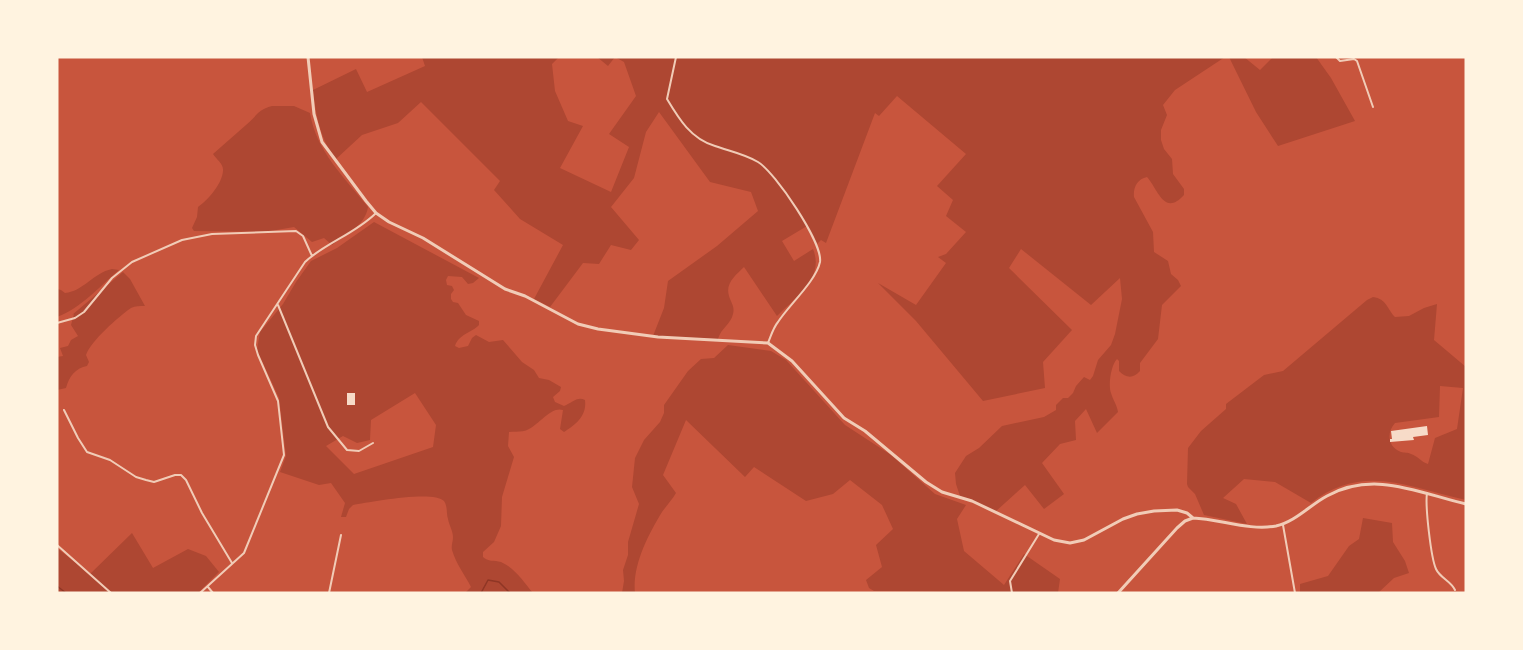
<svg xmlns="http://www.w3.org/2000/svg" width="1523" height="650" viewBox="0 0 1523 650" font-family="'Alegreya Sans',sans-serif">
  <style>
    .green { fill: #ae4732; fill-rule: evenodd }
    .lines { fill: none; stroke-linecap: round; stroke-linejoin: round }
    .stream { stroke: #8f3625; stroke-width: 1.5 }
    .building { fill: #f7dbc8 }
    .minor { stroke: #f1ccb7; stroke-width: 2 }
    .tertiary { stroke: #f1ccb7; stroke-width: 3 }
  </style>
  <rect width="100%" height="100%" fill="#c8553d"/>
  <!-- green -->
  <path class="green" d="M422,57H559L552,64L555,91L568,121L583,126L560,168L611,192L629,147L609,134L636,96L624,62L615,57L608,66L597,57H1225L1175,90L1163,105L1167,115L1161,130V140L1164,149L1172,159L1173,174L1184,189V195C1164,217 1158,189 1147,177C1137,179 1133,188 1134,197L1153,232L1154,252L1168,261L1171,274L1178,280L1181,286L1162,305L1158,339L1140,363V371C1133,379 1126,378 1119,371V361L1117,359C1111,365 1108,385 1111,393C1113,400 1117,405 1118,412L1097,433L1086,409L1075,421L1076,440L1060,444L1042,463L1064,494L1044,509L1025,485L995,512L960,496L956,484L955,473L966,456L979,448L1002,426L1044,417L1056,410V405L1063,398H1068L1073,393L1076,386L1084,377L1090,380L1093,376L1098,360L1111,345L1115,334L1122,299L1120,278L1091,305L1021,249L1009,268L1072,330L1043,362L1045,388L983,401L916,321L878,283L916,305L946,263L938,257L946,254L966,232L946,216L953,200L937,186L966,154L897,96L879,116L875,113L826,243L821,240L817,244L807,226L782,241L794,261L813,249C825,278 795,298 777,316L744,267C736,275 725,283 729,296C731,303 735,306 733,314C731,324 721,328 718,339L653,336L664,308L668,281L717,246L758,211L751,192L710,182L659,112L646,132L634,178L611,207L639,240L631,250L611,245L599,264L583,263L550,307L534,299L563,245L520,219L494,190L500,181L421,102L398,123L362,135L336,159C320,139 316,116 313,90L356,69L367,92L425,66Z
    M1229,57H1244L1260,70L1273,57H1316L1331,78L1355,121L1278,146L1256,112Z
    M272,106H294L310,113C316,151 345,178 368,207C365,226 346,234 332,245L324,238L312,242L294,227L265,232L194,231L192,228L197,217L198,207C208,200 222,184 223,171C224,164 216,159 213,154C224,144 235,135 246,125C257,116 257,110 272,106Z
    M374,222L479,278L473,283L468,284L462,277L448,276L446,280L447,285L452,286L454,290L451,294V299L453,302L458,303L466,315L479,321V325C471,333 459,334 455,346L459,348L468,346L472,338L476,335L489,342L503,340L522,362L534,370L539,378L549,380L561,387L560,391L553,397L555,402L564,406C572,403 577,396 585,400C587,416 576,424 564,432L560,429L563,410C552,406 540,423 529,429C523,433 516,431 509,432L508,446L514,457L502,497L501,526L494,542L483,552V557C488,562 494,560 501,562C515,568 524,582 533,593H465L471,587C465,575 456,564 452,550C451,545 453,542 453,537C453,531 449,525 448,519C446,513 448,507 444,501C434,490 369,502 353,505L349,509L346,517H341L345,503L331,483L319,485L280,472L286,456L279,398L257,350L260,332L283,304L296,282L311,261L337,248ZM415,393L436,425L433,447L354,474L326,446L343,436L357,443L370,440L371,420Z
    M112,269L119,270C100,286 80,309 57,317V289L61,290L65,293C84,291 93,273 112,269Z
    M123,272L130,279L145,306C140,306 135,306 131,308C118,317 91,341 86,355L89,362L87,366C76,368 69,376 66,388L57,390V357L63,356L60,348L68,346L71,340L78,336L71,325L74,314L72,315Z
    M1373,297C1387,299 1387,309 1395,317L1409,316L1424,308L1437,304L1434,340L1466,367V500C1410,488 1363,462 1311,503L1275,482L1244,479L1223,498L1236,504L1247,524L1204,515L1195,494L1188,487L1187,484L1188,448L1201,431L1226,409V404L1264,375L1283,371L1367,300ZM1440,386L1463,388L1457,429L1435,438L1428,464C1421,462 1418,456 1411,454C1408,452 1404,453 1401,452C1388,447 1386,433 1395,423L1439,417Z
    M728,345L771,351L786,360L845,425L891,455L935,494L966,505L957,519L964,551L1004,585L1024,554L1060,579L1058,593L874,591L869,588L866,580L882,567L876,545L893,529L882,505L850,480L833,494L806,501L754,467L745,477L686,420L663,475L676,493C672,500 667,505 662,512C648,535 632,566 635,593H622L624,581L623,570L628,555V542L639,504L632,487L635,458L644,440L660,422L664,413V405L688,371L701,359L714,358Z
    M1363,518L1392,523L1393,542L1405,561L1409,573L1394,578L1378,593H1300V584L1328,576L1349,546L1359,539Z
    M132,533L153,568L188,549L206,556L219,572L198,593H57V548L90,574Z"/>
  <g class="lines">
    <!-- stream -->
    <path class="stream" d="M57,586L66,593
      M481,593L488,580L499,582L510,593"/>
  </g>
  <!-- building -->
  <path class="building" d="M347,393H355V405H347Z
    M1427,426L1428,435L1413,437L1414,440L1390,442V439H1392L1391,431Z"/>
  <g class="lines">
    <!-- minor -->
    <path class="minor" d="M676,57L667,99C679,119 691,139 715,146C729,151 745,154 758,162C775,172 823,243 820,262C816,281 789,305 778,322C773,328 771,336 768,343
      M1336,57L1340,61L1354,59L1357,61L1373,107
      M278,305L328,427L347,450L359,451L373,443
      M57,323L75,318L84,312L112,278L132,262L182,240L212,234L296,231L303,236L312,256
      M64,410L78,438L87,452L110,460L136,477L146,480L154,482L175,475H181L186,480L202,513L232,563
      M1427,493C1425,506 1431,558 1436,569C1440,578 1451,581 1455,590
      M1283,525L1295,593
      M57,545L111,593
      M208,587L213,593
      M200,593L244,553L284,455L278,401L258,355L255,345L256,336L305,262C325,243 355,234 376,213
      M329,593L341,535
      M1012,593L1010,581L1039,534"/>
    <!-- tertiary -->
    <path class="tertiary" d="M308,57L314,114L322,142L366,201L376,213L389,222L423,238L505,289L525,296L578,324L598,329L658,337L768,343L792,361L844,418L865,431L926,482L942,492L972,501L1054,540L1070,543L1084,540L1123,519L1137,514L1154,511L1177,510L1187,513L1193,518
      M1118,593L1177,528L1185,521L1193,518C1220,519 1249,531 1276,526C1295,522 1310,505 1327,496C1374,470 1419,493 1466,504"/>
  </g>
  <!-- border -->
  <rect width="1523" height="650" fill="none" stroke="#fff3e0" stroke-width="117"/>
</svg>
